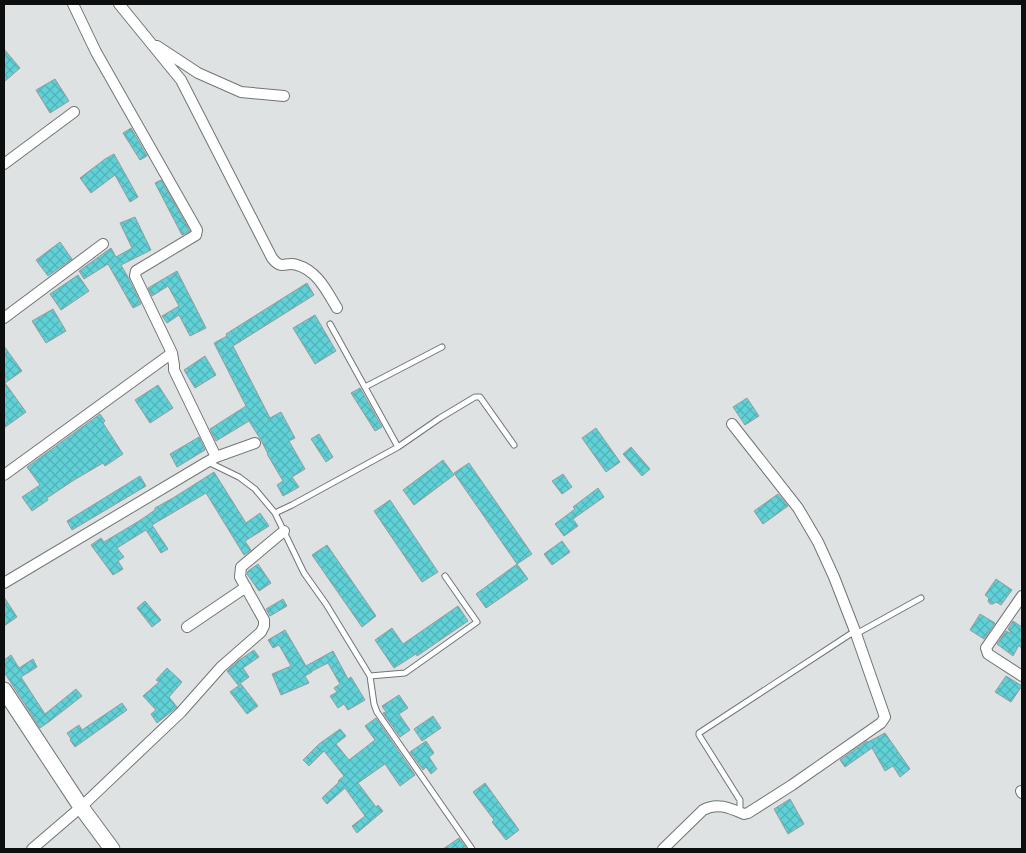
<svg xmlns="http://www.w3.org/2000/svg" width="1026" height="853" viewBox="0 0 1026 853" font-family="'Playfair Display',serif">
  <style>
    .building { fill: url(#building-cross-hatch); stroke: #989c9c }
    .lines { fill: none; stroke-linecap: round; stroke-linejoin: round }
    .lane-casing { stroke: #717575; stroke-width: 7 }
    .street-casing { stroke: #717575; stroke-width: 12 }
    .secondary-casing { stroke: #717575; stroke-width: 17 }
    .lane { stroke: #fff; stroke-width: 5 }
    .street { stroke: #fff; stroke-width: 10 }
    .secondary { stroke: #fff; stroke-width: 15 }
  </style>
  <defs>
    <pattern id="building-cross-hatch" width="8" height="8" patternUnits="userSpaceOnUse" patternTransform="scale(1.25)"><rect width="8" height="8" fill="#5fd1d7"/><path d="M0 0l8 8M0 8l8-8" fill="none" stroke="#51b2b7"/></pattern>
  </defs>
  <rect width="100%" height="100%" fill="#dee2e3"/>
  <!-- building -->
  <path class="building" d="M4,49L20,68L4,82Z
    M55,79L69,101L50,113L36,90Z
    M131,128L147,156L140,160L123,133Z
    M114,154L138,197L130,202L115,175L91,193L80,178L105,159Z
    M161,180L190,231L182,235L155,183Z
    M135,217L151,250L121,265L128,277L141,304L133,308L108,264L84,279L79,271L111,248L116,257L132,248L120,223Z
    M60,242L72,259L48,276L36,260Z
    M177,271L206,328L190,336L179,315L167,323L162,316L179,306L168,286L152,296L148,288Z
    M78,275L89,291L61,310L50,294Z
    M307,283L314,295L233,346L270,418L281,412L295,438L289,441L305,469L292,477L299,487L283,496L277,485L283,481L267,454H268L261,440L249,421L216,441L210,429L246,406L214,343L227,336L226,334Z
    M53,309L66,331L46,343L32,321Z
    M315,315L336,351L315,364L293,328Z
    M4,346L22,371L5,383L26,412L4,428Z
    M205,356L216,375L195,388L184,370Z
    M158,385L173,408L150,423L135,400Z
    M360,388L382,427L375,431L351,393Z
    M747,398L759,416L745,425L733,407Z
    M100,414L105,421L103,423L123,454L105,466L103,463L74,480L47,498L48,500L32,511L22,497L40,485L27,467Z
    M596,428L620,462L606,472L582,438Z
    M319,434L333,457L326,462L311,439Z
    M199,437L205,450L177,467L170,454Z
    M631,447L650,469L642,476L623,454Z
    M443,460L454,475L414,505L403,490Z
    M469,463L532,554L517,564L454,473Z
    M214,472L246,523L260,513L269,526L245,541L251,550L244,555L206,493L152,525L168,549L161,553L146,530L117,548L124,557L118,561L123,569L113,575L91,545L101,538L104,542L139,521L155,510V508L173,498Z
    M563,474L572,487L562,494L552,481Z
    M140,476L146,486L72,530L67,521Z
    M598,488L604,497L573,519L578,526L564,536L555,524L575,509L573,507Z
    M778,494L788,506L763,524L754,511Z
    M390,500L438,572L422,582L374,511Z
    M562,541L570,552L552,565L544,554Z
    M327,545L376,616L362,627L312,555Z
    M258,564L271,583L259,591L247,574L248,571Z
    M517,564L528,579L486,608L476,594Z
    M996,579L1012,590L1001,605L996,602L993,604H990L988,601L989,598L985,595Z
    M4,597L17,617L4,626Z
    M283,599L287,606L270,616L266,609Z
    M145,601L161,620L152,627L137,608Z
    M458,606L468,621L417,656L416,654L394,668L375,640L392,628L403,644Z
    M980,614L995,623L984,639L970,630Z
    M1013,621L1022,627V649L1019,645L1013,656L997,644L1006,631L1012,634L1008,629Z
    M285,630L306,666L333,651L348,679L351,677L365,700L348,710L344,704L338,708L330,696L337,692L334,688L340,684L328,663L312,671V672L305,676L309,683L281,695L272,674L291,666L279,645L273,648L268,640Z
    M254,650L259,657L243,668L249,677L238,685L227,671L238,661Z
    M11,655L19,668L33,659L37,667L21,677L45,714L76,689L82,696L50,721L40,728L4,672V660Z
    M167,668L182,682L169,697L177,707L157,723L151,714L156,710L143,696L159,682L156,680Z
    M1006,676L1022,686L1011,702L995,692Z
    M241,684L258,706L247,714L230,692Z
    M399,695L408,708L399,714L410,730L400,737L383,713L386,712L382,706Z
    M122,703L127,710L75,747L70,740L71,739L67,733L79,725L82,730Z
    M433,716L441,728L422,741L414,729Z
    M376,718L415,775L400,786L385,764L358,783L376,807L378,805L383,811L357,833L352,826L365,816L345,788L327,804L322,798L339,782L338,781L344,776L324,751L309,766L303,760L319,744L340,729L346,736L336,744L349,760L375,740L365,726Z
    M885,733L910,769L900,777L893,766L885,771L872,748L845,767L840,760L867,741L868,742Z
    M426,741L434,753L429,757L437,769L431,774L426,767L423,770L410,752Z
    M485,783L519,830L506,840L492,822L494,820L473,792Z
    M790,799L804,824L788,834L774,809Z
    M459,838L467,849H443Z"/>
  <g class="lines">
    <defs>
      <path id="lane" d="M365,387L442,347
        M398,447L440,418L475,397H480L514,445
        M208,462L239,477L255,489L275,513L304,573L326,604L370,676L374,704L377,712L472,849
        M275,513L292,505L398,447L330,324
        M856,634L921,598
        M370,676L405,673L477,622L445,576
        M740,812V800L738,797L699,735V733L855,631"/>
      <path id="street" d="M73,4L96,52L197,230L196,235L136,271L135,276L172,353L174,365V370L216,457
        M119,4L181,80L272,258C282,271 285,261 297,265C318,271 327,292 337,308
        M157,46L198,73L241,92L284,96
        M4,164L74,112
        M4,318L103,244
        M4,475L172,353
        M4,583L207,462L216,457L255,443
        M1022,596L986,648L988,654L1022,676
        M187,627L246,587
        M1021,791L1022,793
        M32,849L81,807L181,712L221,667L261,632L264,626V620L240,577L241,567L284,531
        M663,849L703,810C717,802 730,808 744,814L748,813L792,785L881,723L885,717L855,631L834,577L818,542L798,508L732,424"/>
      <path id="secondary" d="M4,690L81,807L112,849"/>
    </defs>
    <!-- lane casing -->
    <use href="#lane" class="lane-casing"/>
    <!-- street casing -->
    <use href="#street" class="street-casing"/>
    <!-- secondary casing -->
    <use href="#secondary" class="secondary-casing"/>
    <!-- lane -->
    <use href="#lane" class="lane"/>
    <!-- street -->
    <use href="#street" class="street"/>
    <!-- secondary -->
    <use href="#secondary" class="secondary"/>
  </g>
  <!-- border -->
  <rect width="1026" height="853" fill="none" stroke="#0d0e0e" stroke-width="10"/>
</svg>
